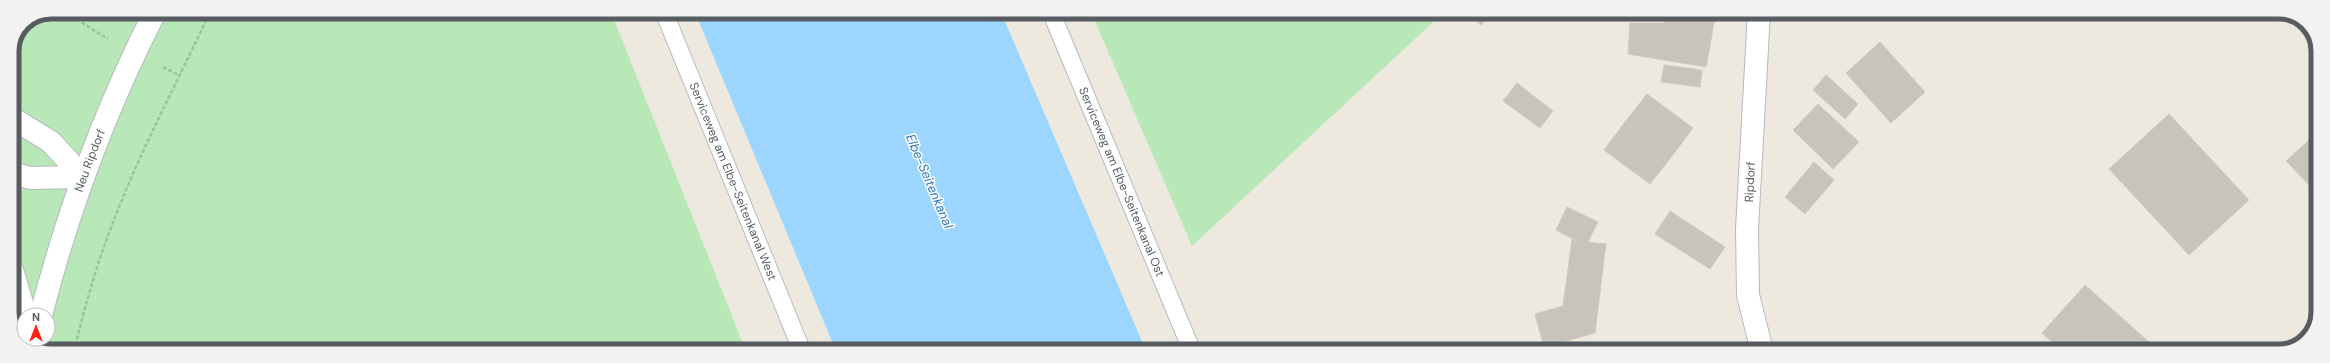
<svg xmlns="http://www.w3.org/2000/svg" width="2330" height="363" viewBox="0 0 2330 363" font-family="'DM Sans',sans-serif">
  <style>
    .green { fill: #b8e8b7; fill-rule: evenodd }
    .water { fill: #9cd6ff }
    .building { fill: #c8c3bb; stroke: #d2cabc }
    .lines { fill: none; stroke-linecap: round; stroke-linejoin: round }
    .service-casing { stroke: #b6babf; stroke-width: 19 }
    .minor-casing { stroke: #b6babf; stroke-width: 24 }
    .tertiary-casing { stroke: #b6babf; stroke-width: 24 }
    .path { stroke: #90c99f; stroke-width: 2.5; stroke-dasharray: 4 2; stroke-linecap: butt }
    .service { stroke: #fff; stroke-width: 17 }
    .minor { stroke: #fff; stroke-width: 22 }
    .tertiary { stroke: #fff; stroke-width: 22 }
    .labels { text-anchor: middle; stroke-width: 3; stroke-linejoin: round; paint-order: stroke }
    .street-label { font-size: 12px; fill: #575c61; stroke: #fff }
    .water-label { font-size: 13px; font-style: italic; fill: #3077ba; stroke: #fff }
    .rim { fill: none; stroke: #575c61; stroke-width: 5 }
  </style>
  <rect width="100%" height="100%" fill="#ede9de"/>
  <!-- green -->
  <path class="green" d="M52,12H611L746,351H46L23,339L12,316V52L24,23ZM24,315H48V339H24Z
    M1091,12H1444L1192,246Z"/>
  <!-- water -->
  <path class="water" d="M695,12H1001L1146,351H836Z"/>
  <!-- building -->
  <path class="building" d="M1473,12H1493L1481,25L1471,14Z
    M1666,12H1716L1706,67L1628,54L1630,23H1665Z
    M1991,12H2017L1993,20Z
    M1880,42L1925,92L1891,123L1846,73Z
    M1664,65L1702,70L1700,87L1661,82Z
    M1826,75L1858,104L1845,119L1813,90Z
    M1517,83L1553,111L1540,128L1503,101Z
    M1647,94L1693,128L1672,156L1625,122Z
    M1818,104L1859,142L1833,169L1793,130Z
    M2169,114L2249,200L2189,255L2109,169Z
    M1625,122L1672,156L1650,184L1604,150Z
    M2318,132V194L2286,161Z
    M1814,162L1834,180L1805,214L1785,197Z
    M1567,207L1598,222L1588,242L1606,244L1595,333L1544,347L1535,314L1563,306L1572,239L1575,240L1556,230Z
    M1670,211L1725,247L1710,269L1655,234Z
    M2085,285L2159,351H2062L2042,333Z"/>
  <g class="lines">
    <defs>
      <g id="service">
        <path id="s1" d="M664,12L802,351"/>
        <path id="s2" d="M1051,12L1192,351"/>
      </g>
      <path id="minor" d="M1759,12L1747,229L1748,295L1762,351
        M12,118L51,142L83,177
        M12,173L30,178L83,177
        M12,270L22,303L24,320"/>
      <g id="tertiary">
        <path id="s3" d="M41,315C68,210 106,108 155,12"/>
        <path d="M33,344L35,339"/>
      </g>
    </defs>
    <!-- service casing -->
    <use href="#service" class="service-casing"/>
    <!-- minor casing -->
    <use href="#minor" class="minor-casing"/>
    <!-- tertiary casing -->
    <use href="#tertiary" class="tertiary-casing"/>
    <!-- path -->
    <path class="path" d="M76,12L81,22L108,39
      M163,67L180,76
      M74,351C85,306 97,262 114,220C141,149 178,81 210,12"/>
    <!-- service -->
    <use href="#service" class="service"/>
    <!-- minor -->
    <use href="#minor" class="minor"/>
    <!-- tertiary -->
    <use href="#tertiary" class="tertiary"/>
  </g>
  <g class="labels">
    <!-- street labels -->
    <g class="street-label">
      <text dy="4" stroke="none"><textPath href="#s3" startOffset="162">Neu Ripdorf</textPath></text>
      <text dy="4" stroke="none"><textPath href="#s1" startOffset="183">Serviceweg am Elbe-Seitenkanal West</textPath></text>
      <text dy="4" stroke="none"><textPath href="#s2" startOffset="184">Serviceweg am Elbe-Seitenkanal Ost</textPath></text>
      <text transform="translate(1750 182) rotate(-87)" y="4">Ripdorf</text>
    </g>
    <!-- water labels -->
    <g class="water-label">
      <text transform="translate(930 181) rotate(67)" y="5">Elbe-Seitenkanal</text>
    </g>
  </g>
  <!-- crop -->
  <path d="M0 0H2330V363H0ZM51 19H2279A32 32 0 0 1 2311 51V312A32 32 0 0 1 2279 344H51A32 32 0 0 1 19 312V51A32 32 0 0 1 51 19Z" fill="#f2f2f2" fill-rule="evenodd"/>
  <path class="rim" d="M51 19H2279A32 32 0 0 1 2311 51V312A32 32 0 0 1 2279 344H51A32 32 0 0 1 19 312V51A32 32 0 0 1 51 19Z"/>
  <!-- north arrow -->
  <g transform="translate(36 327)"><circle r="19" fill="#ffffff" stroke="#bcbec0"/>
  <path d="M0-3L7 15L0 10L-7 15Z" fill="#fa2316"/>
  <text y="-6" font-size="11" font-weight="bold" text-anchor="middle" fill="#575c61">N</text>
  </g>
</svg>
